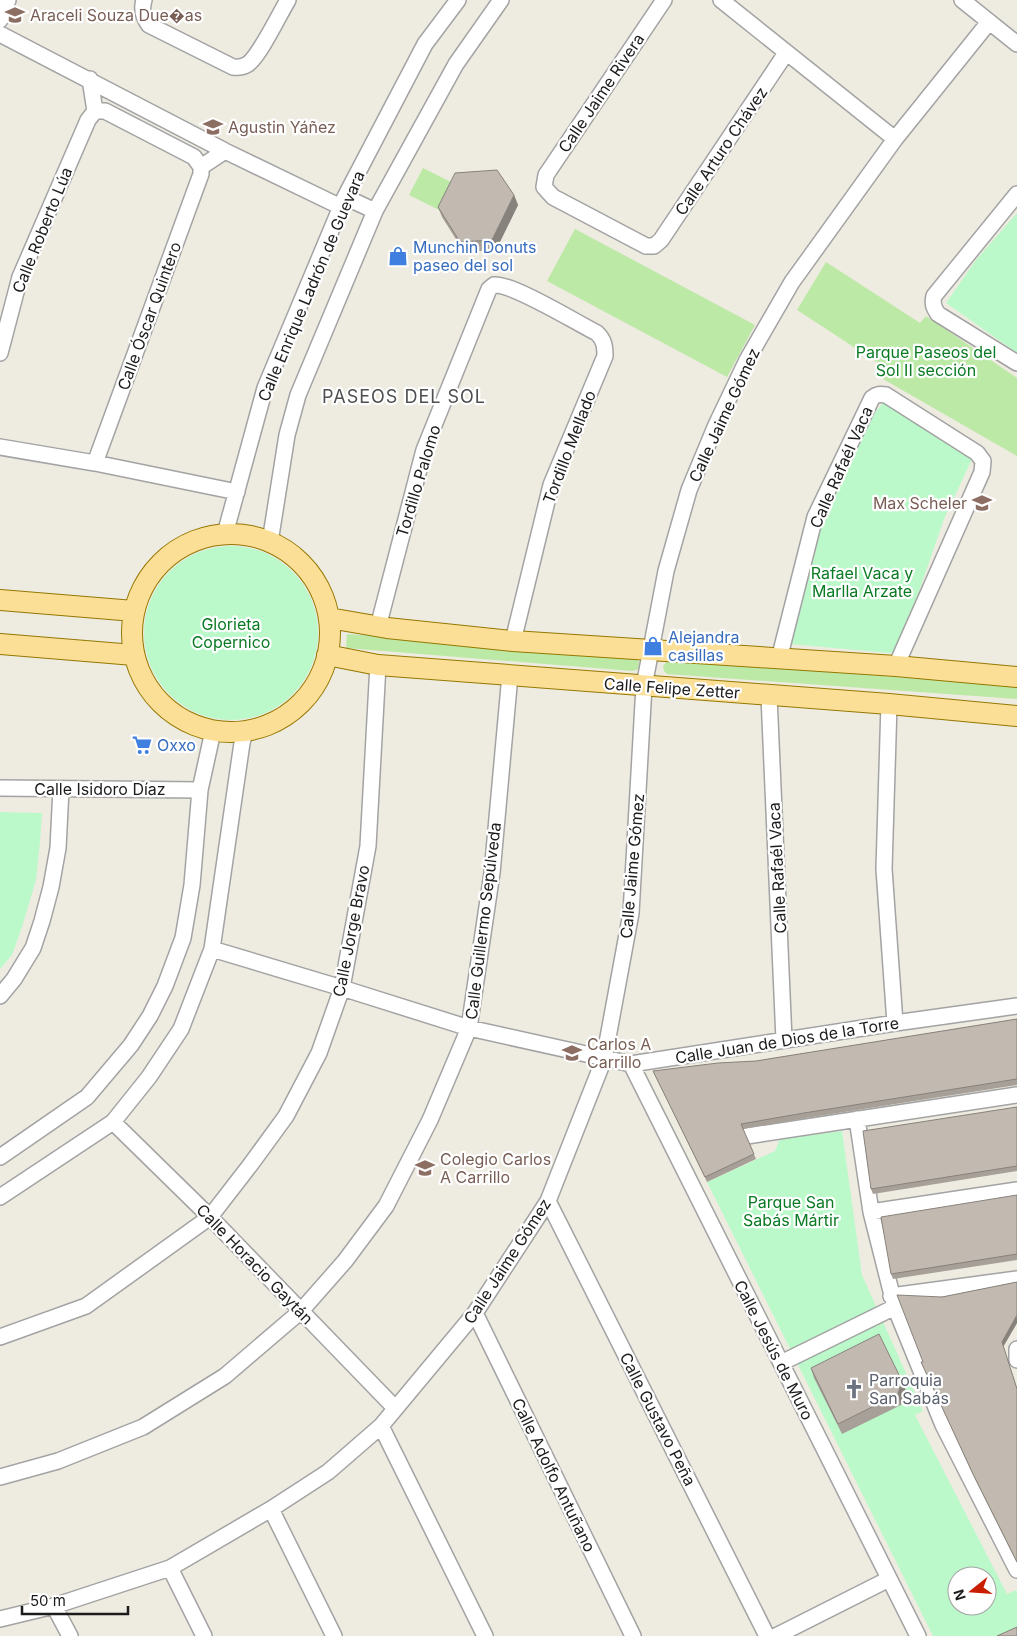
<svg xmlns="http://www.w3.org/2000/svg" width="1017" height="1636" viewBox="0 0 1017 1636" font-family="Inter,sans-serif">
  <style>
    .grass { fill: #bde9a6 }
    .park { fill: #bcf9ca; fill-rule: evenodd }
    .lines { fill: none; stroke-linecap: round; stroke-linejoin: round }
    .minor-casing { stroke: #a3a3a3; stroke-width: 18 }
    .major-casing { stroke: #947800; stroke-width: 22 }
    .minor { stroke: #fff; stroke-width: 15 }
    .major { stroke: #fcdf97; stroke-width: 20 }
    .wall { fill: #a7a098 }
    .shaded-wall { fill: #88827c }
    .building { fill: #c2bab1; stroke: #88827c }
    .labels { text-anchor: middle; stroke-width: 4.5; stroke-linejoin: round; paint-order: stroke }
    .education-label { font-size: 16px; fill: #785e54; stroke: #fff; text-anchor: start }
    .street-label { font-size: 16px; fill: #1c1c1c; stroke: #fff }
    .shop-label { font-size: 16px; fill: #366cbe; stroke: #fff; text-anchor: start }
    .park-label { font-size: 16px; fill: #0a7a23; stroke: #fff }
    .worship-label { font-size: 16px; fill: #5b616d; stroke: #fff; text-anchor: start }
    .neighbourhood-label { font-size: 18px; letter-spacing: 1px; fill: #4f4f4f; stroke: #fff }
  </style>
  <rect width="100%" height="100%" fill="#eeebe1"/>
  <!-- grass -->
  <path class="grass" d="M423,168L455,184L441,211L409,195Z
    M575,229L755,325L727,377L547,281Z
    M826,262L920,323L926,316L1017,378V456L883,379L889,370L797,310Z
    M347,634L634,657L638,659L639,664L638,669L633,671L346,648Z
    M668,660L1017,686V699L667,674L664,671L663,666Z"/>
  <!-- park -->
  <path class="park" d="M1017,213V353L946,303L976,260Z
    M883,403L973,457L944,519L898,652L889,653L790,644L807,567L835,491L876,411Z
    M144 633a87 87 0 1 1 174 0a87 87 0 1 1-174 0Z
    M0,812L42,813L40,842L36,880L22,927L12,955L0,969Z
    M842,1131L862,1275L923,1411L915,1415L1007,1594L1016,1590L1017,1592V1633L1011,1636H933L707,1182L775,1151L780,1139ZM957,1576H987V1606H957Z"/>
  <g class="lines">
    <defs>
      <path id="minor" d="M144,0C141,10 143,17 149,25L233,67C239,68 243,67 248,64C260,55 279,15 288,0
        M664,0L546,175L544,187L553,197L646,246H654L661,240L786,53
        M721,0L895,139
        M962,0L1017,44
        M0,20L8,0
        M0,34L225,151L341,207
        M90,79L95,111
        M201,167L225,151
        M1017,194L934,296C932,304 934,308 938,314L1017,363
        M345,197L375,211
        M0,353L20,277L88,120L95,111
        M0,447L95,463L237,492
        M95,463L201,174V167L194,157L105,111H95
        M225,534L265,388L345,197L425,44L458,0
        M270,542L287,435L298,395L375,211L456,64L501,0
        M378,627L424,450L489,289L494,285C512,283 577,323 597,333C604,340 605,346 605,356L551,485L513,641
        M779,659L815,517L872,398C877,394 880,394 886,395L977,453L983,461L982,472L896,666
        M769,696L784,1040
        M889,704L884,869L895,1023
        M0,788L200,790
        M212,949L342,988L469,1028L631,1064L895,1023L1017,1006
        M0,996L14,979L33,948L42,921L51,887L58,848L61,789
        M631,1064L918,1636
        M857,1119L871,1212L895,1307L943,1425L1017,1570
        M113,1122L210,1217L395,1408
        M747,1136L1017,1095
        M0,1157L87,1097L131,1045L150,1016L165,986L183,938L192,885L200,790L213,731
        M0,1197L113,1122L149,1077L181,1029L212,949L242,743L245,732
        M548,1201L767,1636
        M871,1212L1017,1190
        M891,1296L1017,1279
        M475,1313L633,1636
        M0,1337L86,1306L210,1217L251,1164L286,1116L319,1053L342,988L368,846L378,665
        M1017,1349V1360
        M781,1363L895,1307
        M381,1426L485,1636
        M0,1477L58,1461L143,1427L225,1376L301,1311L345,1261L386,1206L430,1120L469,1028L492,873L510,675
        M271,1509L334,1636
        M170,1568L204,1636
        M54,1606L70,1636
        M0,1619L54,1606L170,1568L271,1509L328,1472L381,1426L475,1313L548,1201L604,1059L631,913L644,686L666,571L689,490L716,425L747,360L792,282L895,139L989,22
        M776,1636L889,1579"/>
      <path id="major" d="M132 633a99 99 0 1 1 198 0a99 99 0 1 1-198 0Z
        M0,600L134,611
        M329,618L387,628L513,641L896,666L1017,677
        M0,644L134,655
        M327,655L378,665L889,704L1017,716"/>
    </defs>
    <!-- minor casing -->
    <use href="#minor" class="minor-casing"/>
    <!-- major casing -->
    <use href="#major" class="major-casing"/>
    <!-- minor -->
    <use href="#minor" class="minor"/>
    <!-- major -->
    <use href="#major" class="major"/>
  </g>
  <!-- wall -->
  <path class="wall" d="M514,195L518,205L496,250L464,252L442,217L438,207Z
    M1017,1019V1085L806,1118L743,1129L756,1159L707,1182L653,1071L756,1061Z
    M1017,1107V1171L873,1194L871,1189Z
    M1017,1195V1260L893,1279L891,1274Z
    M1017,1282V1323L1003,1347L1017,1388V1563L975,1479L921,1362H923L942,1297Z
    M811,1368L902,1381L906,1391L901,1405L842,1434L814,1378Z"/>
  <!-- shaded-wall -->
  <path class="shaded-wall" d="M514,195L518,205L496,250L492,240Z
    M1017,1315V1323L1003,1347L1002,1342Z
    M902,1381L906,1391L901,1405L898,1394Z"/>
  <!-- building -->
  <path class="building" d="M497,170L514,195L492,240L460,242L438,207L455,173Z
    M1017,1019V1079L804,1113L741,1124L754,1154L705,1177L653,1071L718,1063L756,1061Z
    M1017,1107V1166L871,1189L863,1131Z
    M1017,1195V1254L891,1274L881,1217Z
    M1017,1282V1315L1002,1342L1017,1389V1562L973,1474L921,1362H923L897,1295L942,1297Z
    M879,1334L902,1381L898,1394L838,1424L811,1368Z
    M1017,1627V1636H997Z"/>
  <!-- icons -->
  <defs>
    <symbol id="school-bare" viewBox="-9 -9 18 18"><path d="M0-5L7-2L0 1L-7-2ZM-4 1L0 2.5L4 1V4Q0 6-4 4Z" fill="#8d6e63" stroke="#fff" stroke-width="2.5" paint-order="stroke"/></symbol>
    <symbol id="shop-bare" viewBox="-9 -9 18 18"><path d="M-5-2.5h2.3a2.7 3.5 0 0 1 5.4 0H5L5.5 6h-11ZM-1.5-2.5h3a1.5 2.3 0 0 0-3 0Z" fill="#3f7fe0" stroke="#fff" stroke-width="2.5" paint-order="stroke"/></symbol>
    <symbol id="supermarket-bare" viewBox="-9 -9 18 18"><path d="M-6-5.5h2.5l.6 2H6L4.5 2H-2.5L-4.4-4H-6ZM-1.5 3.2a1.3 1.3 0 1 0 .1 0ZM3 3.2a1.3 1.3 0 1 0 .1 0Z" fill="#3f7fe0" stroke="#fff" stroke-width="2.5" paint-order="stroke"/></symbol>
    <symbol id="church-bare" viewBox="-9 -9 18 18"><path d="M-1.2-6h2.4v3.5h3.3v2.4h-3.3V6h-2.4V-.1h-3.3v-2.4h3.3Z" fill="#6b7280" stroke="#fff" stroke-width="2.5" paint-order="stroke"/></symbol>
  </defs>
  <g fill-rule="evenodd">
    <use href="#school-bare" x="1" y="1" width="28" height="28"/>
    <use href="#school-bare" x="199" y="113" width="28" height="28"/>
    <use href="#shop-bare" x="384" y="242" width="28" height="28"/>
    <use href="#school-bare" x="968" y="489" width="28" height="28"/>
    <use href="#shop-bare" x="639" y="632" width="28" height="28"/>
    <use href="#supermarket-bare" x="128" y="731" width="28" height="28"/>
    <use href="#school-bare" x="558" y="1039" width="28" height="28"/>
    <use href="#school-bare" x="411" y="1154" width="28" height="28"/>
    <use href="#church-bare" x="840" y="1375" width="28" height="28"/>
  </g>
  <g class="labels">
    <!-- education labels -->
    <g class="education-label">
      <text x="30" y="21">Araceli Souza Due�as</text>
      <text x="228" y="133">Agustin Yáñez</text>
      <text x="967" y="509" text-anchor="end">Max Scheler</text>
      <text x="587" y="1050">Carlos A<tspan x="587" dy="18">Carrillo</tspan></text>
      <text x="440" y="1165">Colegio Carlos<tspan x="440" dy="18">A Carrillo</tspan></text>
    </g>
    <!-- street labels -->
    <g class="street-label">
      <text transform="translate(601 93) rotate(-56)" y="6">Calle Jaime Rivera</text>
      <text transform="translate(721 151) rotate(-56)" y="6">Calle Arturo Chávez</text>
      <text transform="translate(42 230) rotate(-68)" y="6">Calle Roberto Lúa</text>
      <text transform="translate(311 286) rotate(-67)" y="6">Calle Enrique Ladrón de Guevara</text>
      <text transform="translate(149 316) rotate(-70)" y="6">Calle Óscar Quintero</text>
      <text transform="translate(724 415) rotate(-65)" y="6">Calle Jaime Gómez</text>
      <text transform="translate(569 447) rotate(-69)" y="6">Tordillo Mellado</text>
      <text transform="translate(841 467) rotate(-66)" y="6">Calle Rafaél Vaca</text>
      <text transform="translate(418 481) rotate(-73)" y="6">Tordillo Palomo</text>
      <text transform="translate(672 688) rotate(4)" y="6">Calle Felipe Zetter</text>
      <text x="100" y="795">Calle Isidoro Díaz</text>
      <text transform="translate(632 866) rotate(-85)" y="6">Calle Jaime Gómez</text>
      <text transform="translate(777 868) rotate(-93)" y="6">Calle Rafaél Vaca</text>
      <text transform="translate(483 921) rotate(-83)" y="6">Calle Guillermo Sepúlveda</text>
      <text transform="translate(351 931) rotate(-79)" y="6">Calle Jorge Bravo</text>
      <text transform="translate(787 1040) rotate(-9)" y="6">Calle Juan de Dios de la Torre</text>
      <text transform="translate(507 1261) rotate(-57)" y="6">Calle Jaime Gómez</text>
      <text transform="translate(255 1264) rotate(46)" y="6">Calle Horacio Gaytán</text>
      <text transform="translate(774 1350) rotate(63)" y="6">Calle Jesús de Muro</text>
      <text transform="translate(658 1419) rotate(63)" y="6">Calle Gustavo Peña</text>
      <text transform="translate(554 1475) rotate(64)" y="6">Calle Adolfo Antuñano</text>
    </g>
    <!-- shop labels -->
    <g class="shop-label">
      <text x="413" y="253">Munchin Donuts<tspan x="413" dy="18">paseo del sol</tspan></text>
      <text x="668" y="643">Alejandra<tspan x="668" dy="18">casillas</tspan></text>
      <text x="157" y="751">Oxxo</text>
    </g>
    <!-- park labels -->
    <g class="park-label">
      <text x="926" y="358">Parque Paseos del<tspan x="926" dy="18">Sol II sección</tspan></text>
      <text x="862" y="579">Rafael Vaca y<tspan x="862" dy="18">Marlla Arzate</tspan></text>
      <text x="231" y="630">Glorieta<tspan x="231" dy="18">Copernico</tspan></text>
      <text x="791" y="1208">Parque San<tspan x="791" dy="18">Sabás Mártir</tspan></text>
    </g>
    <!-- worship labels -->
    <g class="worship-label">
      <text x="869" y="1386">Parroquia<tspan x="869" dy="18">San Sabás</tspan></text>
    </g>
    <!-- neighbourhood labels -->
    <g class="neighbourhood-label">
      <text x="404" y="403">PASEOS DEL SOL</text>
    </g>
  </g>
  <!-- north arrow -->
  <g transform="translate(972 1591) rotate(253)"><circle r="24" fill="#ffffff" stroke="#a4a4a4"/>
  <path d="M0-4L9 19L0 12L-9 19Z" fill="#c81d00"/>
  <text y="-8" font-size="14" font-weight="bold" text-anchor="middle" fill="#1c1c1c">N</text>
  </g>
  <!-- scale -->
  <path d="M22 1606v8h106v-8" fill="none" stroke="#1c1c1c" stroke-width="2.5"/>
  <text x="30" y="1606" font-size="15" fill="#1c1c1c" stroke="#ffffff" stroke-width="4" paint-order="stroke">50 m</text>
</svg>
